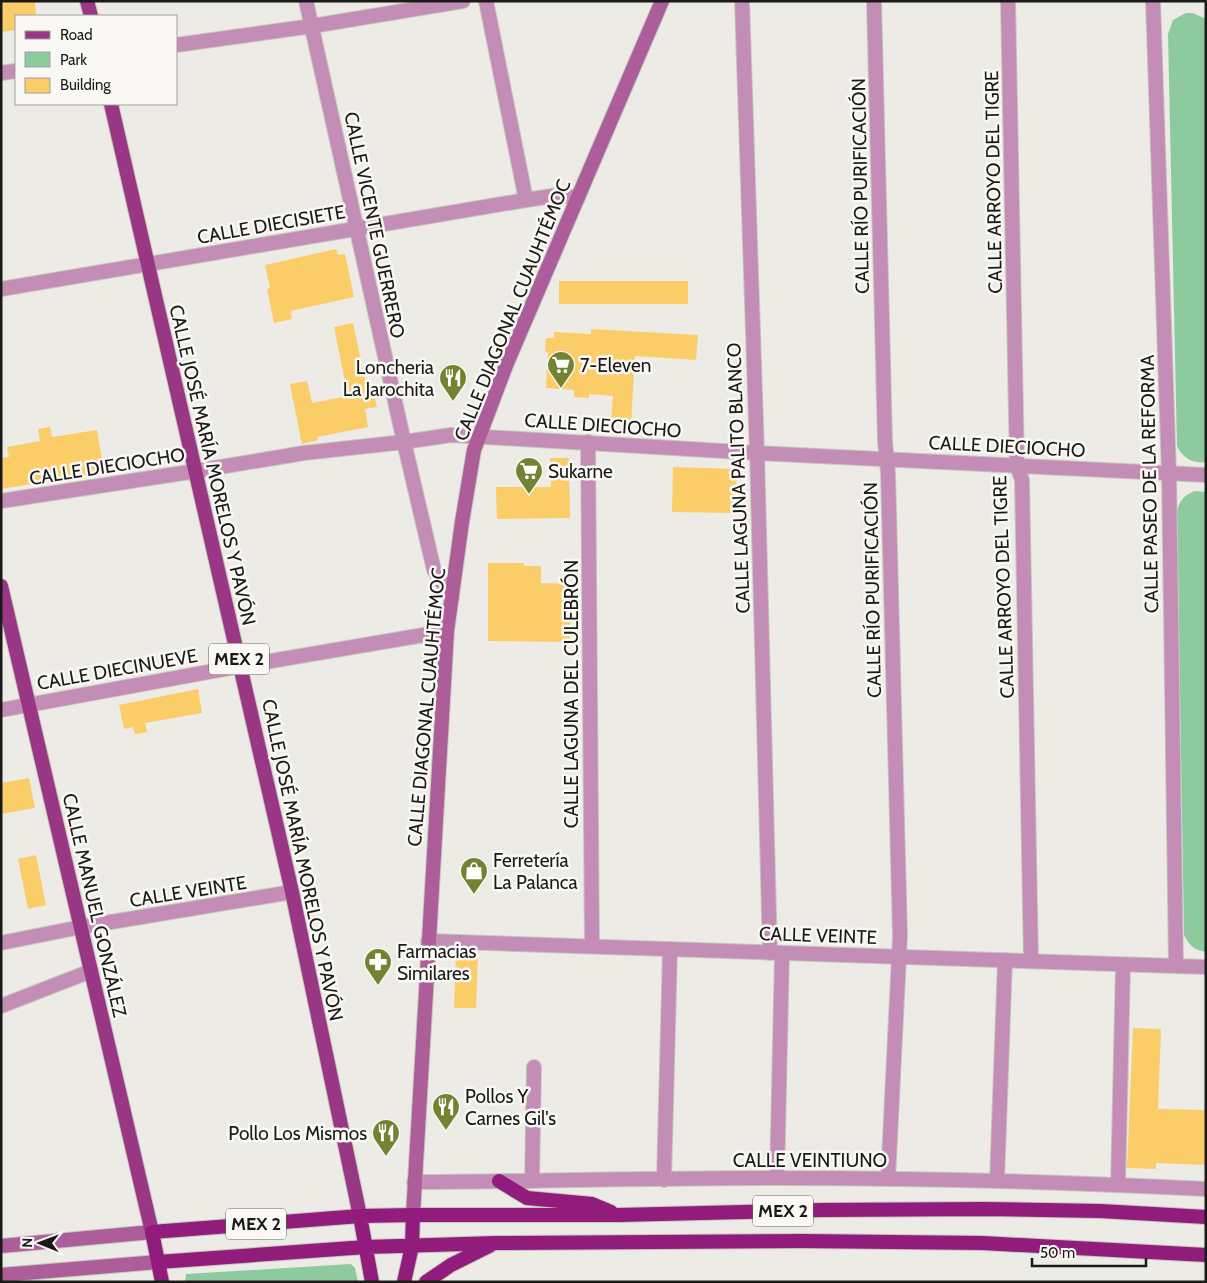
<svg xmlns="http://www.w3.org/2000/svg" width="1207" height="1283" viewBox="0 0 1207 1283" font-family="Cabin,sans-serif">
  <style>
    .green { fill: #8dca9d }
    .building { fill: #fbcd69 }
    .lines { fill: none; stroke-linecap: round; stroke-linejoin: round }
    .minor-casing { stroke: #c7c5c1; stroke-width: 16 }
    .tertiary-casing { stroke: #c7c5c1; stroke-width: 16 }
    .secondary-casing { stroke: #c7c5c1; stroke-width: 16 }
    .primary-casing { stroke: #c7c5c1; stroke-width: 16 }
    .trunk-casing { stroke: #c7c5c1; stroke-width: 16 }
    .minor { stroke: #c48db5; stroke-width: 14 }
    .tertiary { stroke: #c48db5; stroke-width: 14 }
    .secondary { stroke: #ac5d9a; stroke-width: 14 }
    .primary { stroke: #9a3785; stroke-width: 14 }
    .trunk { stroke: #911c7c; stroke-width: 14 }
    .labels { text-anchor: middle; stroke-width: 5; stroke-linejoin: round; paint-order: stroke }
    .shield { fill: #faf8f4; stroke: #5d5d5a; stroke-width: 1 }
    .shield-label { font-size: 18px; font-weight: bold; fill: #1a1a18 }
    .street-label { font-size: 19px; fill: #1a1a18; stroke: #faf8f4 }
    .poi-label { font-size: 19px; fill: #1a1a18; stroke: #faf8f4; text-anchor: start }
  </style>
  <rect width="100%" height="100%" fill="#edebe6"/>
  <!-- green -->
  <path class="green" d="M1186,13H1193L1206,19V462C1192,464 1183,458 1177,446L1168,34L1173,20Z
    M1195,491L1206,492V952C1194,950 1189,945 1184,935L1177,512C1179,501 1184,495 1195,491Z
    M351,1264L355,1268L358,1282H185L186,1274Z"/>
  <!-- building -->
  <path class="building" d="M1,1H35L36,16H16V30L1,32Z
    M336,249L338,255L345,254L354,297L291,311L292,319L274,323L267,289L270,288L265,265Z
    M559,281H688V304H559Z
    M353,323L367,389L373,388L377,407L365,409L368,427L317,437L318,440L302,444L290,384L307,381L312,403L348,396L334,327Z
    M591,329L698,335L696,360L635,356L631,424L611,423L613,396L589,394V398L574,397V390L546,388L548,352H545L546,338H554V332L591,334Z
    M50,427L52,437L97,430L104,472L1,489V458L9,457L7,447L40,441L38,429Z
    M550,458H569L570,518L497,519L496,487H551Z
    M673,467L737,469L735,513L672,512Z
    M488,563H524V566H541V583L570,584V642L488,641Z
    M198,689L202,713L145,723L147,732L135,734L133,727L124,729L119,705Z
    M29,778L35,808L1,814V783Z
    M36,855L46,905L28,909L18,859Z
    M456,954L478,955L476,1008H454Z
    M1133,1028L1161,1029L1158,1109L1206,1110V1165L1156,1163V1169L1127,1168Z"/>
  <g class="lines">
    <defs>
      <path id="minor" d="M306,1L404,442L434,570L452,598
        M486,1L526,200
        M742,1L757,453L770,953
        M874,1L885,441L888,473L900,936L888,1179
        M1008,1L1017,466L1022,480L1031,961
        M176,45L312,26L463,1
        M1,73L16,71
        M1,289L526,200L559,195L578,198
        M588,442L592,946
        M1,501L196,471L304,453L404,442L451,435L757,453L1206,475
        M1,710L241,666L447,631
        M1,943L81,927L292,892
        M1,1006L91,971
        M777,1178L782,953
        M664,1180L670,949
        M532,1181L534,1067
        M997,1181L1005,960
        M414,1182C536,1181 658,1178 780,1178C922,1178 1064,1182 1206,1189
        M1118,1185L1123,965"/>
      <path id="tertiary" d="M1153,1L1169,474L1176,966
        M428,941L1206,967"/>
      <path id="secondary" d="M413,1215L447,631L462,522L474,450L507,363L662,1
        M1,1246L152,1232
        M1,1275L158,1262"/>
      <path id="primary" d="M87,1L91,16
        M111,104L292,892L360,1216
        M1,586L152,1232"/>
      <path id="trunk" d="M499,1181L527,1198L592,1204L611,1212
        M360,1216L372,1282
        M158,1262L366,1247L496,1243L803,1241L982,1243L1206,1255
        M162,1282L152,1232L360,1216L413,1215H619L822,1210L985,1209L1100,1211L1206,1217
        M404,1282L412,1246L413,1215
        M426,1282L451,1265L491,1245"/>
    </defs>
    <!-- minor casing -->
    <use href="#minor" class="minor-casing"/>
    <!-- tertiary casing -->
    <use href="#tertiary" class="tertiary-casing"/>
    <!-- secondary casing -->
    <use href="#secondary" class="secondary-casing"/>
    <!-- primary casing -->
    <use href="#primary" class="primary-casing"/>
    <!-- trunk casing -->
    <use href="#trunk" class="trunk-casing"/>
    <!-- minor -->
    <use href="#minor" class="minor"/>
    <!-- tertiary -->
    <use href="#tertiary" class="tertiary"/>
    <!-- secondary -->
    <use href="#secondary" class="secondary"/>
    <!-- primary -->
    <use href="#primary" class="primary"/>
    <!-- trunk -->
    <use href="#trunk" class="trunk"/>
  </g>
  <!-- icons -->
  <defs>
    <symbol id="supermarket-pin" viewBox="-11 -11 22 30"><path d="M0 17L-7.5 6A9.5 9.5 0 1 1 7.5 6Z" fill="#748331" stroke="#faf8f4"/><path d="M-6-5.5h2.5l.6 2H6L4.5 2H-2.5L-4.4-4H-6ZM-1.5 3.2a1.3 1.3 0 1 0 .1 0ZM3 3.2a1.3 1.3 0 1 0 .1 0Z" fill="#fff"/></symbol>
    <symbol id="restaurant-pin" viewBox="-11 -11 22 30"><path d="M0 17L-7.5 6A9.5 9.5 0 1 1 7.5 6Z" fill="#748331" stroke="#faf8f4"/><path d="M-5-6h1v4h1v-4h1v4h1v-4h1v5L-1.5 .5V6h-2V.5L-5-1ZM5-6V6H3V1.5H1.5Q1.5-4 5-6Z" fill="#fff"/></symbol>
    <symbol id="shop-pin" viewBox="-11 -11 22 30"><path d="M0 17L-7.5 6A9.5 9.5 0 1 1 7.5 6Z" fill="#748331" stroke="#faf8f4"/><path d="M-5-2.5h2.3a2.7 3.5 0 0 1 5.4 0H5L5.5 6h-11ZM-1.5-2.5h3a1.5 2.3 0 0 0-3 0Z" fill="#fff"/></symbol>
    <symbol id="pharmacy-pin" viewBox="-11 -11 22 30"><path d="M0 17L-7.5 6A9.5 9.5 0 1 1 7.5 6Z" fill="#748331" stroke="#faf8f4"/><path d="M-2-6h4v4h4v4h-4v4h-4v-4h-4v-4h4Z" fill="#fff"/></symbol>
  </defs>
  <g fill-rule="evenodd">
    <use href="#supermarket-pin" x="545" y="349" width="32" height="43"/>
    <use href="#restaurant-pin" x="437" y="362" width="32" height="43"/>
    <use href="#supermarket-pin" x="513" y="455" width="32" height="43"/>
    <use href="#shop-pin" x="458" y="855" width="32" height="43"/>
    <use href="#pharmacy-pin" x="362" y="946" width="32" height="43"/>
    <use href="#restaurant-pin" x="430" y="1091" width="32" height="43"/>
    <use href="#restaurant-pin" x="370" y="1117" width="32" height="43"/>
  </g>
  <g class="labels">
    <!-- shield labels -->
    <g class="shield">
      <rect x="209" y="643.5" width="60" height="31" rx="4"/>
      <rect x="753" y="1195.5" width="60" height="31" rx="4"/>
      <rect x="226" y="1208.5" width="60" height="31" rx="4"/>
    </g>
    <g class="shield-label">
      <text x="239" y="665">MEX 2</text>
      <text x="783" y="1217">MEX 2</text>
      <text x="256" y="1230">MEX 2</text>
    </g>
    <!-- street labels -->
    <g class="street-label">
      <text transform="translate(993 182) rotate(-91)" y="7">CALLE ARROYO DEL TIGRE</text>
      <text transform="translate(860 186) rotate(-91)" y="7">CALLE RÍO PURIFICACIÓN</text>
      <text transform="translate(271 224) rotate(-10)" y="7">CALLE DIECISIETE</text>
      <text transform="translate(375 225) rotate(78)" y="7">CALLE VICENTE GUERRERO</text>
      <text transform="translate(512 310) rotate(-68)" y="7">CALLE DIAGONAL CUAUHTÉMOC</text>
      <text transform="translate(603 425) rotate(4)" y="7">CALLE DIECIOCHO</text>
      <text transform="translate(1007 446) rotate(3)" y="7">CALLE DIECIOCHO</text>
      <text transform="translate(213 465) rotate(77)" y="7">CALLE JOSÉ MARÍA MORELOS Y PAVÓN</text>
      <text transform="translate(107 466) rotate(-9)" y="7">CALLE DIECIOCHO</text>
      <text transform="translate(738 478) rotate(-92)" y="7">CALLE LAGUNA PALITO BLANCO</text>
      <text transform="translate(1149 484) rotate(-91)" y="7">CALLE PASEO DE LA REFORMA</text>
      <text transform="translate(1003 587) rotate(-92)" y="7">CALLE ARROYO DEL TIGRE</text>
      <text transform="translate(872 590) rotate(-91)" y="7">CALLE RÍO PURIFICACIÓN</text>
      <text transform="translate(117 669) rotate(-10)" y="7">CALLE DIECINUEVE</text>
      <text transform="translate(571 694) rotate(-90)" y="7">CALLE LAGUNA DEL CULEBRÓN</text>
      <text transform="translate(426 707) rotate(-85)" y="7">CALLE DIAGONAL CUAUHTÉMOC</text>
      <text transform="translate(303 860) rotate(78)" y="7">CALLE JOSÉ MARÍA MORELOS Y PAVÓN</text>
      <text transform="translate(188 891) rotate(-9)" y="7">CALLE VEINTE</text>
      <text transform="translate(95 905) rotate(77)" y="7">CALLE MANUEL GONZÁLEZ</text>
      <text transform="translate(818 935) rotate(2)" y="7">CALLE VEINTE</text>
      <text x="810" y="1167">CALLE VEINTIUNO</text>
    </g>
    <!-- poi labels -->
    <g class="poi-label">
      <text x="580" y="372">7-Eleven</text>
      <text x="434" y="374" text-anchor="end">Loncheria<tspan x="434" dy="22">La Jarochita</tspan></text>
      <text x="548" y="478">Sukarne</text>
      <text x="493" y="867">Ferretería<tspan x="493" dy="22">La Palanca</tspan></text>
      <text x="397" y="958">Farmacias<tspan x="397" dy="22">Similares</tspan></text>
      <text x="465" y="1103">Pollos Y<tspan x="465" dy="22">Carnes Gil's</tspan></text>
      <text x="367" y="1140" text-anchor="end">Pollo Los Mismos</text>
    </g>
  </g>
  <!-- border -->
  <rect width="1207" height="1283" fill="none" stroke="#1a1a18" stroke-width="5"/>
  <!-- legend -->
  <rect x="15" y="15" width="162" height="90" fill="#faf8f4" stroke="#a09f9c"/>
  <rect x="25" y="31" width="25" height="8" fill="#9a3785" stroke="#a09f9c"/>
  <text x="60" y="40" font-size="15" fill="#1a1a18">Road</text>
  <rect x="25" y="52" width="25" height="15" fill="#8dca9d" stroke="#a09f9c"/>
  <text x="60" y="65" font-size="15" fill="#1a1a18">Park</text>
  <rect x="25" y="78" width="25" height="15" fill="#fbcd69" stroke="#a09f9c"/>
  <text x="60" y="90" font-size="15" fill="#1a1a18">Building</text>
  <!-- north arrow -->
  <g transform="translate(40 1243) rotate(271)" stroke="#faf8f4" stroke-width="4" paint-order="stroke">
  <path d="M0-4L9 19L0 12L-9 19Z" fill="#1a1a18"/>
  <text y="-8" font-size="14" font-weight="bold" text-anchor="middle" fill="#1a1a18">N</text>
  </g>
  <!-- scale -->
  <path d="M1032 1258v8h114v-8" fill="none" stroke="#1a1a18" stroke-width="2.5"/>
  <text x="1040" y="1258" font-size="15" fill="#1a1a18" stroke="#faf8f4" stroke-width="4" paint-order="stroke">50 m</text>
</svg>
